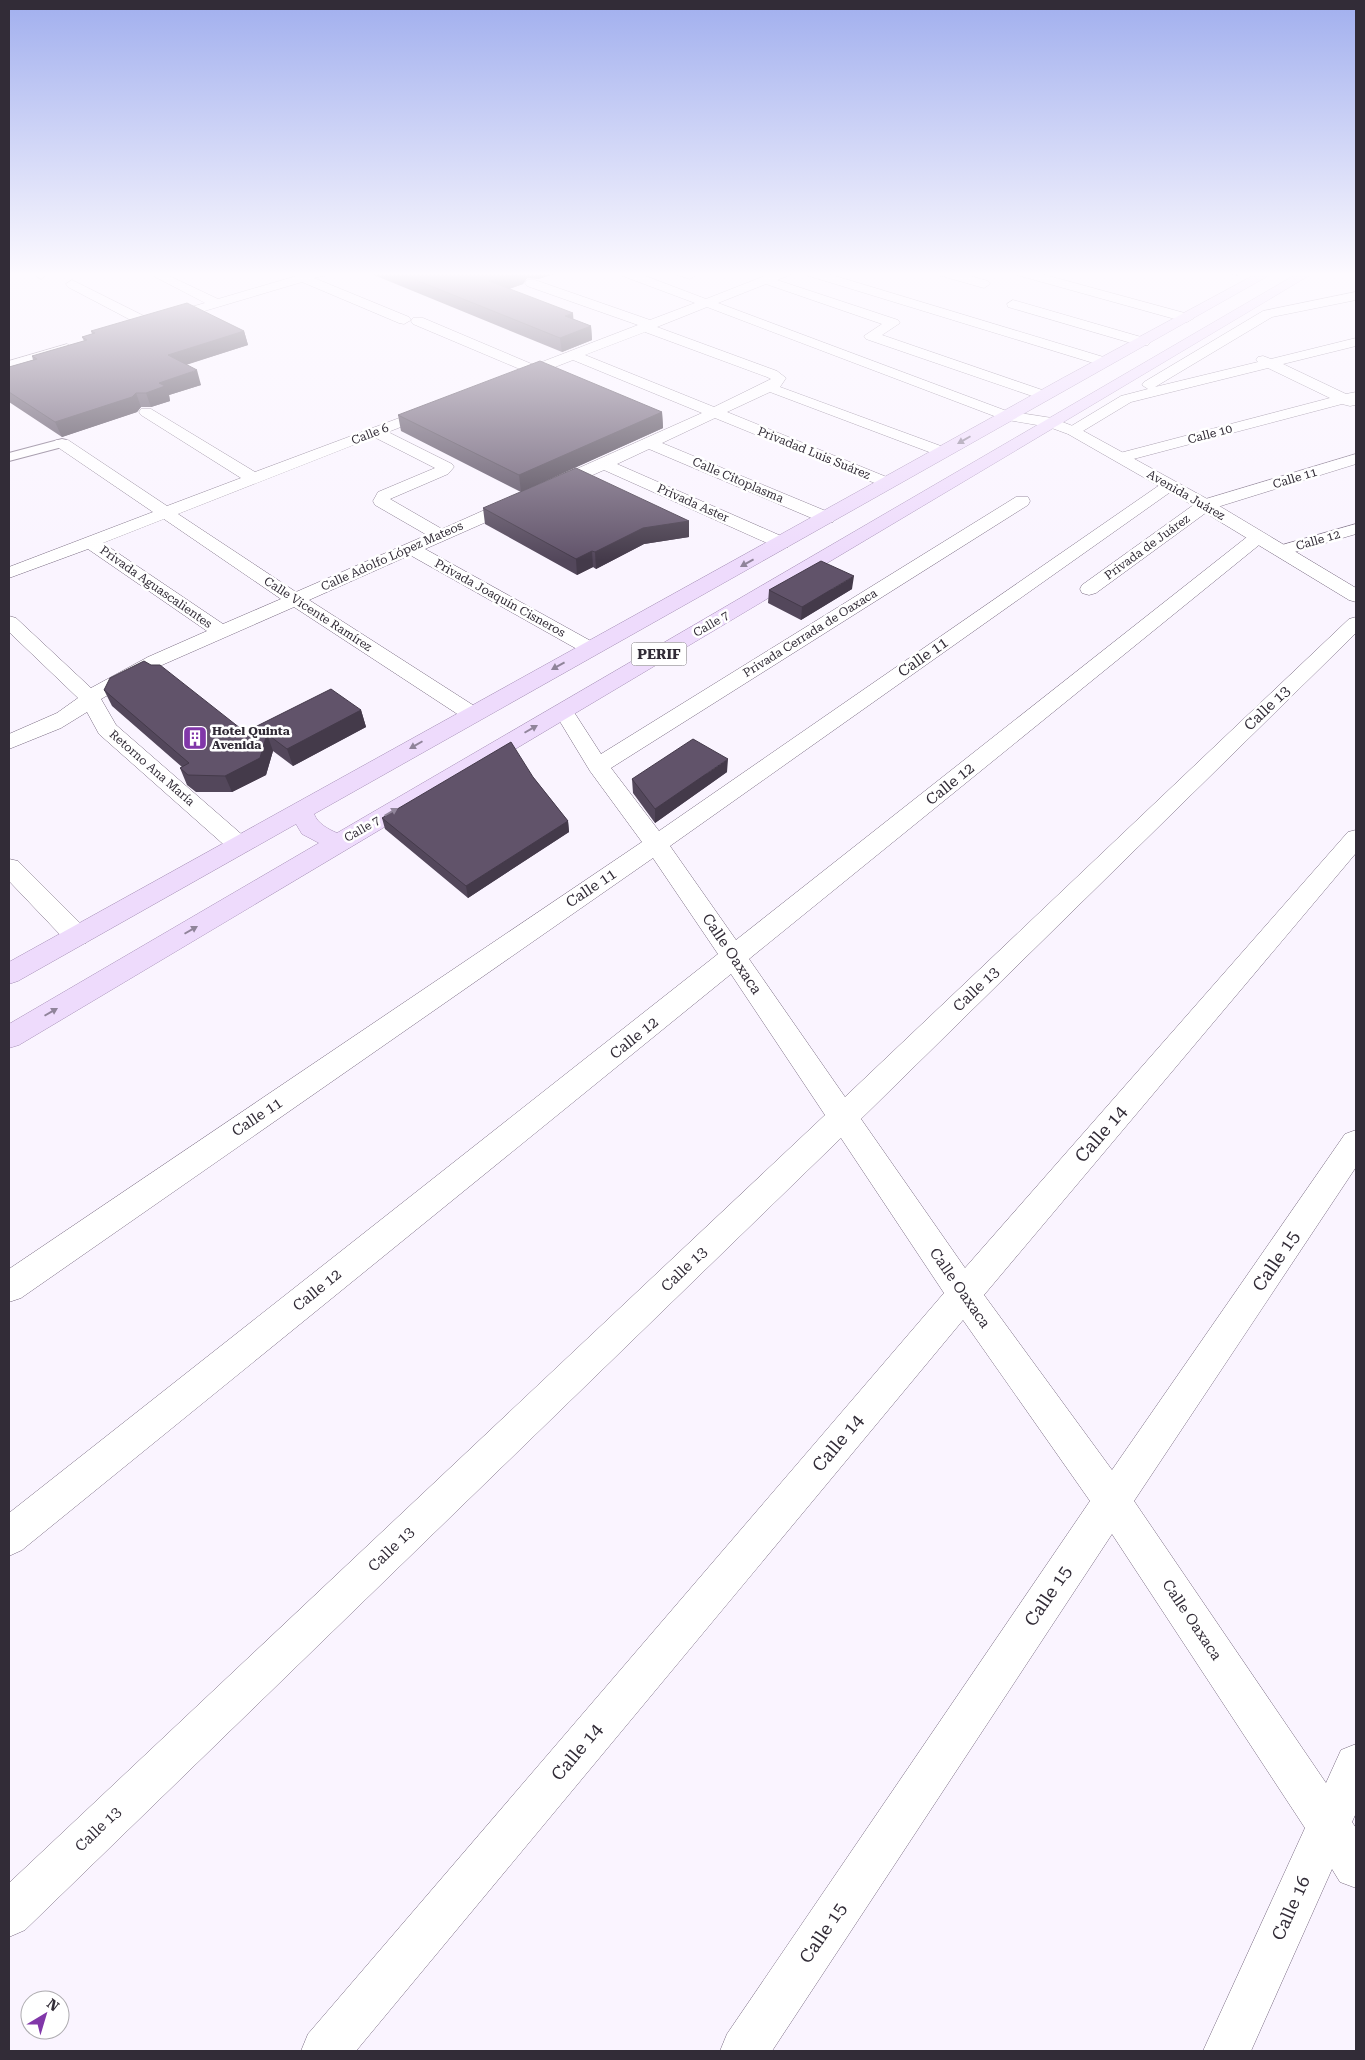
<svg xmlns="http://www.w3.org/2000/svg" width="1365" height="2060" viewBox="0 0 1365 2060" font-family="'Roboto Serif',serif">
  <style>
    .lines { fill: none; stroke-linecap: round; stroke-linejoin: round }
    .pedestrian-casing { stroke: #786a81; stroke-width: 2 }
    .minor-casing { stroke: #786a81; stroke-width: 1 }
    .tertiary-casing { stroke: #786a81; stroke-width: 1 }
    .primary-casing { stroke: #a58eb6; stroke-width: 1 }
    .pedestrian { fill: #fff; fill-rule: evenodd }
    .minor { fill: #fff; fill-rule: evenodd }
    .tertiary { fill: #fff; fill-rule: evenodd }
    .primary { fill: #eedbfc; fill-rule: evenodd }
    .wall { fill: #53475b }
    .shaded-wall { fill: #443a4a }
    .building { fill: #61536a; stroke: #443a4a }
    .oneway { fill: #90849a }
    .labels { text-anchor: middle; stroke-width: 5; stroke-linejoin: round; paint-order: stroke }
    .far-street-label { font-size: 12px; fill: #322c37; stroke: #fff }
    .far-poi-label { font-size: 12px; font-weight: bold; fill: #322c37; stroke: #fff; text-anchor: start }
    .shield { fill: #fff; stroke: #706b73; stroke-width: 1 }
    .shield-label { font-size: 14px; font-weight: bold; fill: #322c37 }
    .street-label { font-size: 15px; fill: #322c37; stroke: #fff }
    .near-street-label { font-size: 18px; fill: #322c37; stroke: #fff }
  </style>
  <rect width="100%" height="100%" fill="#faf4ff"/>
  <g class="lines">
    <defs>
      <path id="pedestrian" d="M62,439L66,440L68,443L66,446L9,461V453Z"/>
      <path id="minor" d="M31,272H45L47,275L41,279Z
        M146,272H161L218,299L310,272H329L327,275L314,278L409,317L411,320L404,324L399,323L302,282L164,323L159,322L157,319L159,316L205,303Z
        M618,272H635L706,299L775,272H792L790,275L777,280L898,320L900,323L882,335L1048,392L1050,395L1048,398H1038L866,339L864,336L882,324L766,284L718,303L1012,413L1015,416L1012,419H1002L707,307L657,327L777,371L786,378L780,387L949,449L951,452L949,455H937L770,392L727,412L894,480L896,483L894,486H882L715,418L662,443L833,514L836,518L833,522L827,523L821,522L649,449L617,464L788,539L791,543L788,547L782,548L776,547L604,470L425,549L598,645L601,649L598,653L591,655L584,653L410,555L309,600L479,709L483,714L479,719L472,720L465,719L294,607L162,665L101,699L116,725L247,839L251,845L247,851L239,853L231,851L99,734L87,712L61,728L9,749V734L57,713L78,698L9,632V616L16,618L91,688L148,657L207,631L88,549L9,578V567L153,512L56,446L54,443L56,440H68L167,506L241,478L141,415L139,412L141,409H151L255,472L434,405L439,406L441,409L439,412L388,432L452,464L454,467L448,474L390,499L442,529L702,413L573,360L519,381H509L507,378L509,375L522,370L413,324L411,321L413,318H423L534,365L638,325L527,286L525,283L527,280H535L650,320L695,303L620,275ZM645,332L767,377L771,379L714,407L585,355ZM374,437L435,468L378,492L373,501L375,505L427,535L296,592L178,514ZM164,519L281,599L223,624L103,543Z
        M675,272H693L696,275L690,279L677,275Z
        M804,272H822L1110,359L1112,362L1105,366L1100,365L806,275Z
        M936,272H955L988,281L990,284L984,288L938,275Z
        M1015,272H1034L1192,315L1194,318L1187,322L1182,321L1017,275Z
        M72,280L154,321L156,324L149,328L144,327L68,287L66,284Z
        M1356,292V300L1272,317L1155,387L1258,362L1256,360L1258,357L1263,356L1271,359L1356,338V346L1283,364L1346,394L1356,392L1355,405L1350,406L1342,404L1122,462L1116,460L1114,457L1116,454L1330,398L1268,368L1131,402L1078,434H1068L1065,431L1068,428L1121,396L1148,389L1142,385L1144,382L1263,311Z
        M1013,300L1148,339L1150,342L1148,345H1138L1008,307L1007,304Z
        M67,344L74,348L72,351L9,369V361Z
        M1356,454V464L1211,509L1096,593L1089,595L1082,593L1080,589L1082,585L1199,501Z
        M1170,480L1176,482L1178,485L1176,488L670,846L736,940L1252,533L1258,532L1264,533L1267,537L1264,541L749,959L845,1097L1349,619L1356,617V633L861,1119L965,1268L1348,832L1356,830V853L984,1295L1112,1470L1345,1134L1356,1130V1167L1134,1501L1326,1783L1341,1750L1356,1744V1813L1352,1822L1356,1828V1888L1340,1882L1332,1869L1251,2051H1203L1305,1828L1112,1534L772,2051H720L727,2034L1090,1501L963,1320L356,2051H301L308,2034L944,1293L841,1138L25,1930L9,1937V1883L825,1115L731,974L22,1550L9,1556V1513L718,954L653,858L21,1298L9,1302V1269L642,842L590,771L553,710L556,706L563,704L570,706L601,754L1016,497H1028L1030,501L1028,505L611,768L659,831L1164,482Z
        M1356,524V534L1281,556L1275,555L1272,551L1275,547Z
        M9,859L18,861L86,929L90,936L86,943L77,945L68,943L9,881Z"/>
      <path id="tertiary" d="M1007,411L1052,418L1078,428L1211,501L1356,588V602L1349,600L1199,509L1068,434L1049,427L1002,419L999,416L1002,413Z"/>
      <path id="primary" d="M1260,272H1275L314,814C318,824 328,829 337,833L1300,272H1315L19,1045L9,1048V1024L319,843L302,834L296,824L18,981L9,984V962L1063,378Z"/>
    </defs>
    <!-- pedestrian casing -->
    <use href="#pedestrian" class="pedestrian-casing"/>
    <!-- minor casing -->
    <use href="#minor" class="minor-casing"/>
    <!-- tertiary casing -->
    <use href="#tertiary" class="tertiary-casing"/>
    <!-- primary casing -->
    <use href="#primary" class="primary-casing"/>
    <!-- pedestrian -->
    <use href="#pedestrian" class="pedestrian"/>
    <!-- minor -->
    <use href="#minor" class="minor"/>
    <!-- tertiary -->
    <use href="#tertiary" class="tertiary"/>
    <!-- primary -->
    <use href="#primary" class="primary"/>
  </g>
  <!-- wall -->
  <path class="wall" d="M369,272H560L538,279L527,278L523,284L509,289L573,319L591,326L592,340L562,352L369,273Z
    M1222,272H1245L1237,276Z
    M91,331H244L248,345L186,365L201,385L169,395L170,401L151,407H141L137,412L62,437L9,402V367L33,360L32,356L84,341L82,337L92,334Z
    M662,412L663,428L521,492L401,431L398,415Z
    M483,508L689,521V537L644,544L596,569L593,567L577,575L485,524Z
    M852,589L801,620L768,603L769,590Z
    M104,690L245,732L361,710L366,727L293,766L273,751L266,775L232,792H196L187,785L180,768L182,767L112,706Z
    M727,772L655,823L633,793L632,779Z
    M533,777L568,821L569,832L468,898L385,829L382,818Z"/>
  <!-- shaded-wall -->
  <path class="shaded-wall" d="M518,272H526L527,278L523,284L491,295L489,281Z
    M537,272H560L538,279Z
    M1239,272H1245L1237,276Z
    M573,313L574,327L565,316Z
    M591,326L592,340L562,352L560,338Z
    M244,331L248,345L172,369L168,355Z
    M197,370L201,385L169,395L170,401L151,407L146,393L159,383Z
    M136,393L141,407L137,412L62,437L55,422Z
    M662,412L663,428L521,492L519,475Z
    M689,521V537L644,544L596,569L595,552L643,528Z
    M592,551L593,567L577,575L576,559Z
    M854,576L852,589L801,620L802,607Z
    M361,710L366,727L293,766L287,749Z
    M267,734L273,751L266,775L232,792L225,776Z
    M728,759L727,772L655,823V809Z
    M568,821L569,832L468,898L466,886Z"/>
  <!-- building -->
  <path class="building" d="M396,272H518L489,281L573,313L565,316L591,326L560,338Z
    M187,303L244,331L168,355L197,370L159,383L165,386L146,393H136L132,397L55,422L9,392V367L37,359L32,356L87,340L82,337L95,333L91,331Z
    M540,361L662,412L519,475L398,415Z
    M576,468L689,521L643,528L595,552L592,551L576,559L483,508Z
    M821,561L854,576L802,607L769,590Z
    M144,661L151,665H160L245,732L331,689L361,710L287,749L267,734L260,758L225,776L188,775L180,768L189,763L104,690L110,678Z
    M693,739L728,759L655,809L632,779Z
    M511,742L533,777L568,821L466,886L382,818Z"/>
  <!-- one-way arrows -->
  <defs><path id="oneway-solid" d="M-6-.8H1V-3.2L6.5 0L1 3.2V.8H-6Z" transform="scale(1.25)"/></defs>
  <g class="oneway">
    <use href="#oneway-solid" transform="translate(964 440) rotate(150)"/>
    <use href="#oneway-solid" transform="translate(747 563) rotate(151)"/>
    <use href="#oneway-solid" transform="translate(558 666) rotate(151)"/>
    <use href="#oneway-solid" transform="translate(531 729) rotate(-30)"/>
    <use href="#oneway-solid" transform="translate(416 745) rotate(150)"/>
    <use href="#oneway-solid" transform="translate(391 812) rotate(-30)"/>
    <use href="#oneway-solid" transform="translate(191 930) rotate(-30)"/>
    <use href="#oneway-solid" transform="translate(51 1012) rotate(-30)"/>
  </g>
  <!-- sky -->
  <linearGradient id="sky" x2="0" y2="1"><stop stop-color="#a1afee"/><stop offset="0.49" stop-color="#fdfaff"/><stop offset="1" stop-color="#fdfaff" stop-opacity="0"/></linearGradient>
  <rect width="1365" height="560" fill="url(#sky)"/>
  <!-- icons -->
  <defs>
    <symbol id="building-square" viewBox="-11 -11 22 22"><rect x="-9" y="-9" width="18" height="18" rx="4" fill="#8137a9" stroke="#fff"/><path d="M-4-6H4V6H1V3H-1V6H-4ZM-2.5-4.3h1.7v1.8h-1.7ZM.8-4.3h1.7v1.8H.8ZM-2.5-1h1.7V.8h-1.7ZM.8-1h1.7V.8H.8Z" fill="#fff"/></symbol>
  </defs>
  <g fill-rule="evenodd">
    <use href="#building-square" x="181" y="724" width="28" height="28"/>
  </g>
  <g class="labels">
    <!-- far-street labels -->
    <g class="far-street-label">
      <text transform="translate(370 434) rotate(-21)" y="4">Calle 6</text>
      <text transform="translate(1210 434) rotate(-15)" y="4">Calle 10</text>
      <text transform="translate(814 453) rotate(22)" y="4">Privadad Luis Suárez</text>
      <text transform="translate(1295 478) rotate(-17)" y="4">Calle 11</text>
      <text transform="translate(738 480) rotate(23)" y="4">Calle Citoplasma</text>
      <text transform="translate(1186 495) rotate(30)" y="4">Avenida Juárez</text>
      <text transform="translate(693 503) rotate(24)" y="4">Privada Aster</text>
      <text transform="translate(1318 540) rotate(-16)" y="4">Calle 12</text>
      <text transform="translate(1147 547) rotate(-36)" y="4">Privada de Juárez</text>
      <text transform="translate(392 556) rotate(-24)" y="4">Calle Adolfo López Mateos</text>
      <text transform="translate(156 587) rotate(35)" y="4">Privada Aguascalientes</text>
      <text transform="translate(500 598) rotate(29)" y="4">Privada Joaquín Cisneros</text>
      <text transform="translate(318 614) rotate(33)" y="4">Calle Vicente Ramírez</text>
      <text transform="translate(711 624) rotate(-30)" y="4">Calle 7</text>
      <text transform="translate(810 633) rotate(-32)" y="4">Privada Cerrada de Oaxaca</text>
      <text transform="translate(152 768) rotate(41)" y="4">Retorno Ana María</text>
      <text transform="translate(362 829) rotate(-30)" y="4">Calle 7</text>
    </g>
    <!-- far-poi labels -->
    <g class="far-poi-label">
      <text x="212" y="735">Hotel Quinta<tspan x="212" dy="14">Avenida</tspan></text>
    </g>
    <!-- shield labels -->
    <rect class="shield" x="631.5" y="642.5" width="55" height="23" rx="4"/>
    <g class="shield-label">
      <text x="659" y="659">PERIF</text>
    </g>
    <!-- street labels -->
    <g class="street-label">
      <text transform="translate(923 657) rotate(-35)" y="5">Calle 11</text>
      <text transform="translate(1267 708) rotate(-44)" y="5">Calle 13</text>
      <text transform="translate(950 784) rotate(-39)" y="5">Calle 12</text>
      <text transform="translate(591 888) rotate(-34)" y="5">Calle 11</text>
      <text transform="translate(732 954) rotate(56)" y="5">Calle Oaxaca</text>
      <text transform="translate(976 989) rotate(-44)" y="5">Calle 13</text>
      <text transform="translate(634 1038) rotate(-39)" y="5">Calle 12</text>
      <text transform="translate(257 1117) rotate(-34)" y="5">Calle 11</text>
      <text transform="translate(684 1269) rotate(-44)" y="5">Calle 13</text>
      <text transform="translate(960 1288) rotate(55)" y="5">Calle Oaxaca</text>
      <text transform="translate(317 1290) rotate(-39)" y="5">Calle 12</text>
      <text transform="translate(391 1549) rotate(-44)" y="5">Calle 13</text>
      <text transform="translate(1192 1620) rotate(56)" y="5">Calle Oaxaca</text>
      <text transform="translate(98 1829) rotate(-44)" y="5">Calle 13</text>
    </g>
    <!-- near-street labels -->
    <g class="near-street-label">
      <text transform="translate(1101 1134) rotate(-49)" y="6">Calle 14</text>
      <text transform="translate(1276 1261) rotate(-56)" y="6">Calle 15</text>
      <text transform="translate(838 1443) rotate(-50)" y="6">Calle 14</text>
      <text transform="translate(1048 1596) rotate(-56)" y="6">Calle 15</text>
      <text transform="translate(577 1752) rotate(-50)" y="6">Calle 14</text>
      <text transform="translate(1291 1908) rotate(-66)" y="6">Calle 16</text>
      <text transform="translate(823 1933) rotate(-56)" y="6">Calle 15</text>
    </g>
  </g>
  <!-- border -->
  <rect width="1365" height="2060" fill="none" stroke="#322c37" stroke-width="20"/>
  <!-- north arrow -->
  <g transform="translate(45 2015) rotate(38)"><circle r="24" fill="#ffffff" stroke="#adabaf"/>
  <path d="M0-4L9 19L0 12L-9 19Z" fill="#8137a9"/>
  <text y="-8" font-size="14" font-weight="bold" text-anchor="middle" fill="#322c37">N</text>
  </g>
</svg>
